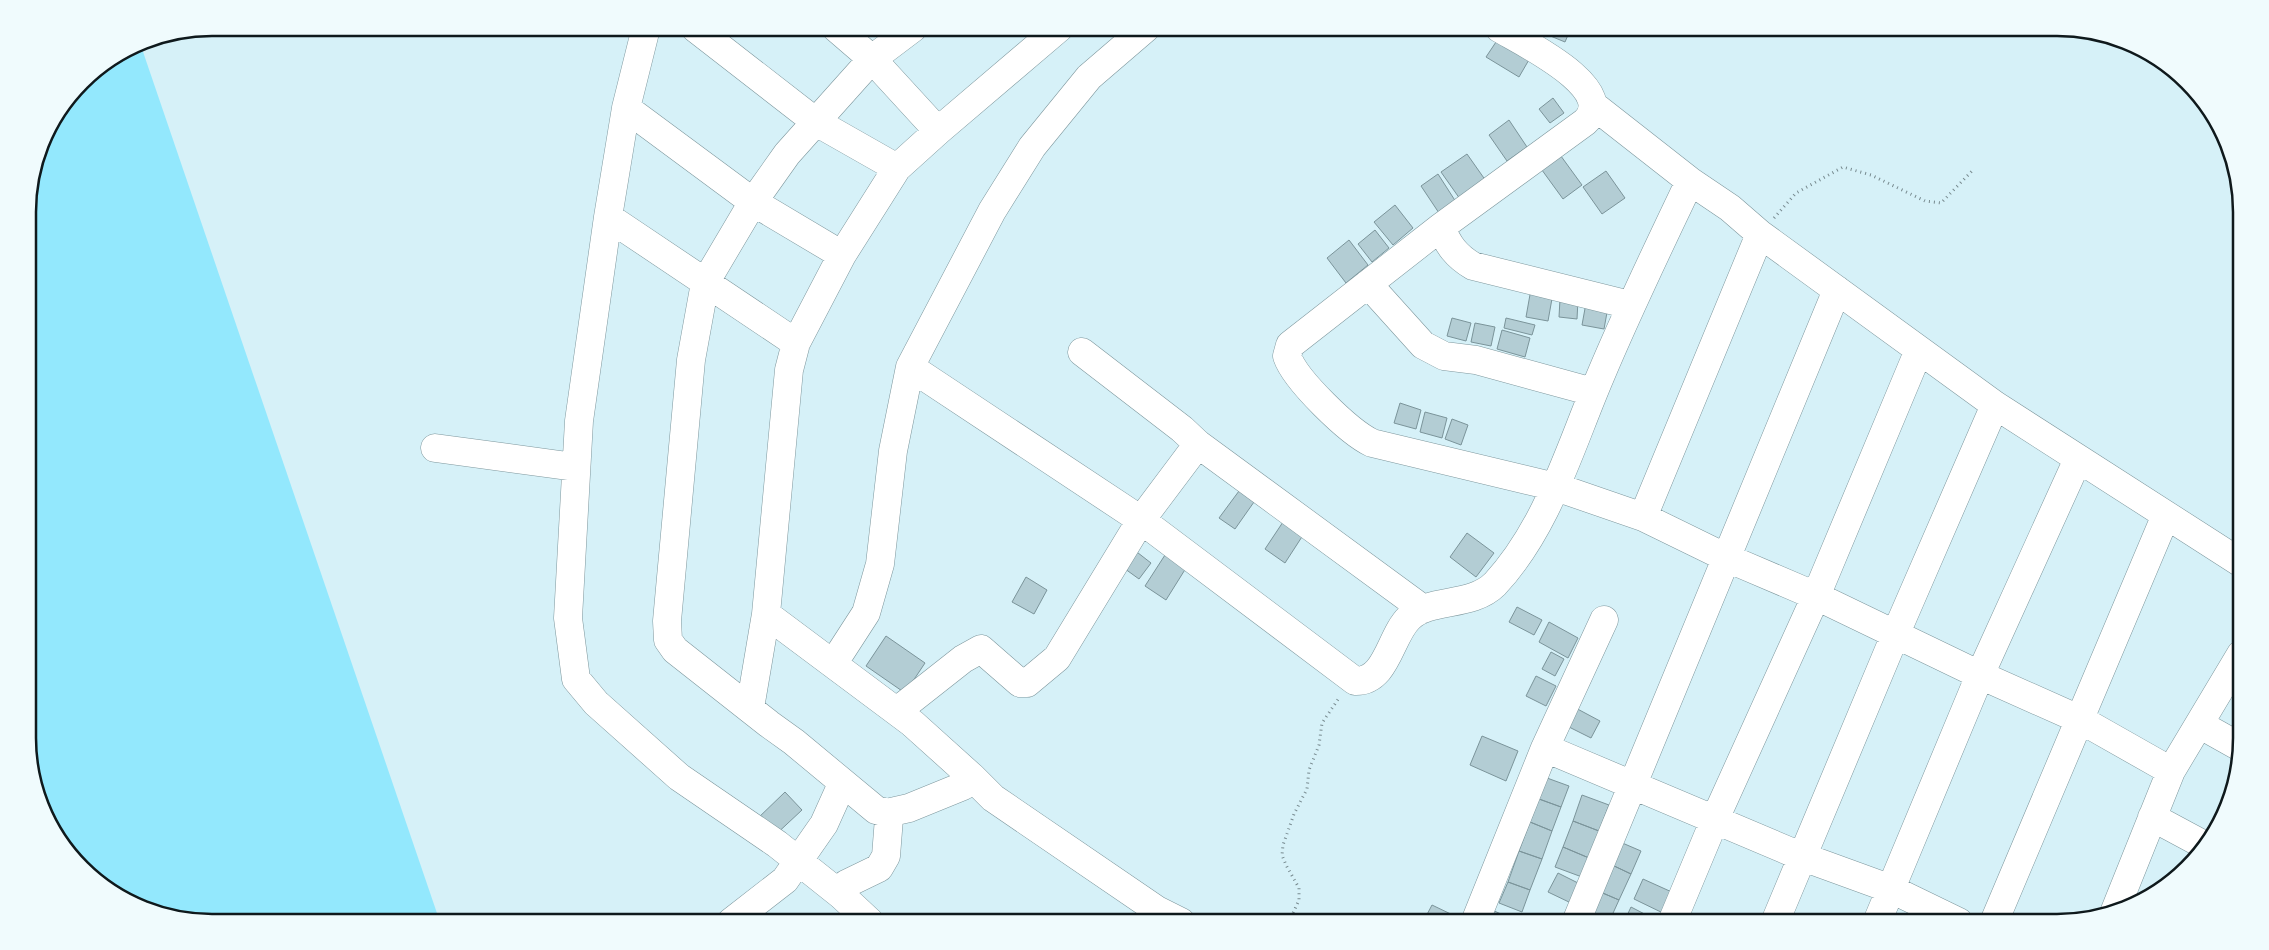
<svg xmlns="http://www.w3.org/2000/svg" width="2269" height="950" viewBox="0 0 2269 950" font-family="Jost,sans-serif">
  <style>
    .green { fill: #93e8fd }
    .building { fill: #b3cdd4; stroke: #7b949a }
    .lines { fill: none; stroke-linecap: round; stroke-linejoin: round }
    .minor-casing { stroke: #7e979d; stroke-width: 29 }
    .path { stroke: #778a8f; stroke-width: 3; stroke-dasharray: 1 4; stroke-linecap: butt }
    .minor { stroke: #fff; stroke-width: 28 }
    .rim { fill: none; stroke: #0f191c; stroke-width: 2.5 }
  </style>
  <rect width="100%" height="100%" fill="#d6f1f8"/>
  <!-- green -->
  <path class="green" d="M140,43L440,922H212L142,909L100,885L66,851L42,809L29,763L28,199L47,130L90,73Z"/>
  <!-- building -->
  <path class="building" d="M1531,28H1571L1565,42Z
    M1498,39L1530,58L1519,77L1486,57Z
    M1553,98L1564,113L1550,123L1539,109Z
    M1509,120L1527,147L1507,161L1489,135Z
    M1558,152L1582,185L1563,199L1539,166Z
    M1467,154L1486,181L1460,199L1441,172Z
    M1606,171L1625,198L1602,214L1583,187Z
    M1438,174L1456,202L1439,213L1421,186Z
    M1395,205L1413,228L1393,245L1374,222Z
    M1375,230L1389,248L1372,262L1358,244Z
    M1349,240L1368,265L1346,283L1327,258Z
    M1531,289L1553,293L1548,321L1526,317Z
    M1560,299L1578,300L1577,319L1559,317Z
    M1586,303L1608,307L1604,329L1582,325Z
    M1452,318L1471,323L1466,341L1447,336Z
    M1506,318L1535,325L1532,335L1504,328Z
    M1475,323L1495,327L1491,346L1471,342Z
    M1502,330L1530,338L1525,357L1497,349Z
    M1400,403L1421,410L1416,429L1394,423Z
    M1425,412L1447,418L1442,438L1420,432Z
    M1452,419L1468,425L1461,445L1445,439Z
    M1239,491L1254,502L1235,529L1219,518Z
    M1287,516L1307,529L1285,563L1265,549Z
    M1467,533L1494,553L1476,577L1450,557Z
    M1133,549L1151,563L1139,579L1121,566Z
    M1165,555L1186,568L1166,600L1145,586Z
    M1026,577L1047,590L1034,614L1012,602Z
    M1517,607L1542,620L1534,635L1509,622Z
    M1549,622L1578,638L1568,658L1539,642Z
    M886,636L925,663L905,693L866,666Z
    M1551,652L1564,659L1555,676L1542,669Z
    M1536,676L1556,686L1546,706L1526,696Z
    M1570,705L1600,721L1591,738L1561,723Z
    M1482,736L1518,751L1506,781L1470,765Z
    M1547,778L1569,786L1561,807L1539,799Z
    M785,792L802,810L772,838L756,820Z
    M1582,795L1609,805L1599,831L1573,821Z
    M1539,799L1561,807L1552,831L1530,822Z
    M1573,821L1599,831L1589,858L1563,847Z
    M1530,822L1552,831L1542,859L1519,851Z
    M1620,842L1641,851L1631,874L1610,864Z
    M1563,847L1589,858L1582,877L1555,867Z
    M1519,851L1542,859L1530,890L1508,882Z
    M1610,864L1631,874L1619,900L1598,891Z
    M1558,873L1580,884L1571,903L1548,892Z
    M1643,879L1674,893L1665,914L1634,899Z
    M1508,882L1530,890L1522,912L1499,903Z
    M1598,891L1619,900L1609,922H1601L1587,916Z
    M1432,905L1457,917L1455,922H1423Z
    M1631,907L1660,922H1624Z
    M1492,910L1510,918L1508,922H1487Z"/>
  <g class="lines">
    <defs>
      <path id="minor" d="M646,28L626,108L608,217L579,421L568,618L576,679L596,703L679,777L777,844L841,895
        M695,28L816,122L897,168
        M836,28L872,59L938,131L1059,28
        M913,28L872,59L787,154L753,202L705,283L691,360L667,621L668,640L675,650L769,724L794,742L876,810L887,813L909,808L963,786L972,777L993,798L1157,910L1152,922
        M1499,28C1520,41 1621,89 1585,122L1441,227L1290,345L1287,356C1295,380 1349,432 1372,443L1556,487L1643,517L1727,558L1816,596L1980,675L2081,720L2171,771
        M626,108L753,202L842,255L796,343L789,370L766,614L750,708
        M608,217L796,343
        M1441,227C1448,245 1456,256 1473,266L1630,305
        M1760,234L1995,405L2241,563
        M842,255L897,168L938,131
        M1368,284L1423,345L1444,356L1476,360L1593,392
        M1082,352L1182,429L1198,444
        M910,367L1141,520L1355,681C1387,682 1390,636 1409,618C1430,597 1471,608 1495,584C1548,527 1570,447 1600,377C1628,310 1659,246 1690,181L1593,105
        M435,448L575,467
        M1643,517L1760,234L1730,208L1690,181
        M766,614L912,723L972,777
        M833,664L866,613L880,564L893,451L910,367L992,211L1032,147L1089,77L1146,28
        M897,711L963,659L981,649L1020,683H1027L1057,658L1141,520L1198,444L1423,609
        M2199,724L2240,747
        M1545,748L1803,857L1891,889L1959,922
        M2152,817L2206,846
        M1157,910L1181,922
        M2114,913L2171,771L2241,654
        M731,922L785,880L824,824L842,784
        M870,922L841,895L846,884L879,868L886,856L889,818L887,813
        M1475,922L1545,748L1604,620
        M1576,922L1837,290
        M1672,922L1715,819L1816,596L1919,350
        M1775,922L1896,633L1995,405
        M1877,922L1980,675L2078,459
        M1994,922L2166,515"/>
    </defs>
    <!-- minor casing -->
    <use href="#minor" class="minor-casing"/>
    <!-- path -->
    <path class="path" d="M1774,218L1796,193L1843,167L1871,175L1925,201L1941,203L1972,171
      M1289,922L1299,900V888L1286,865L1282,855L1283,845L1294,814L1307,789L1309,770L1319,745L1322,723L1339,698"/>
    <!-- minor -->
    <use href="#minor" class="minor"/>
  </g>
  <!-- crop -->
  <path d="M0 0H2269V950H0ZM212 36H2057A176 176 0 0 1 2233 212V738A176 176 0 0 1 2057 914H212A176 176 0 0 1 36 738V212A176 176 0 0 1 212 36Z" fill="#f0fbfd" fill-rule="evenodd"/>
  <path class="rim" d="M212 36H2057A176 176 0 0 1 2233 212V738A176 176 0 0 1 2057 914H212A176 176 0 0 1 36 738V212A176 176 0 0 1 212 36Z"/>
</svg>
